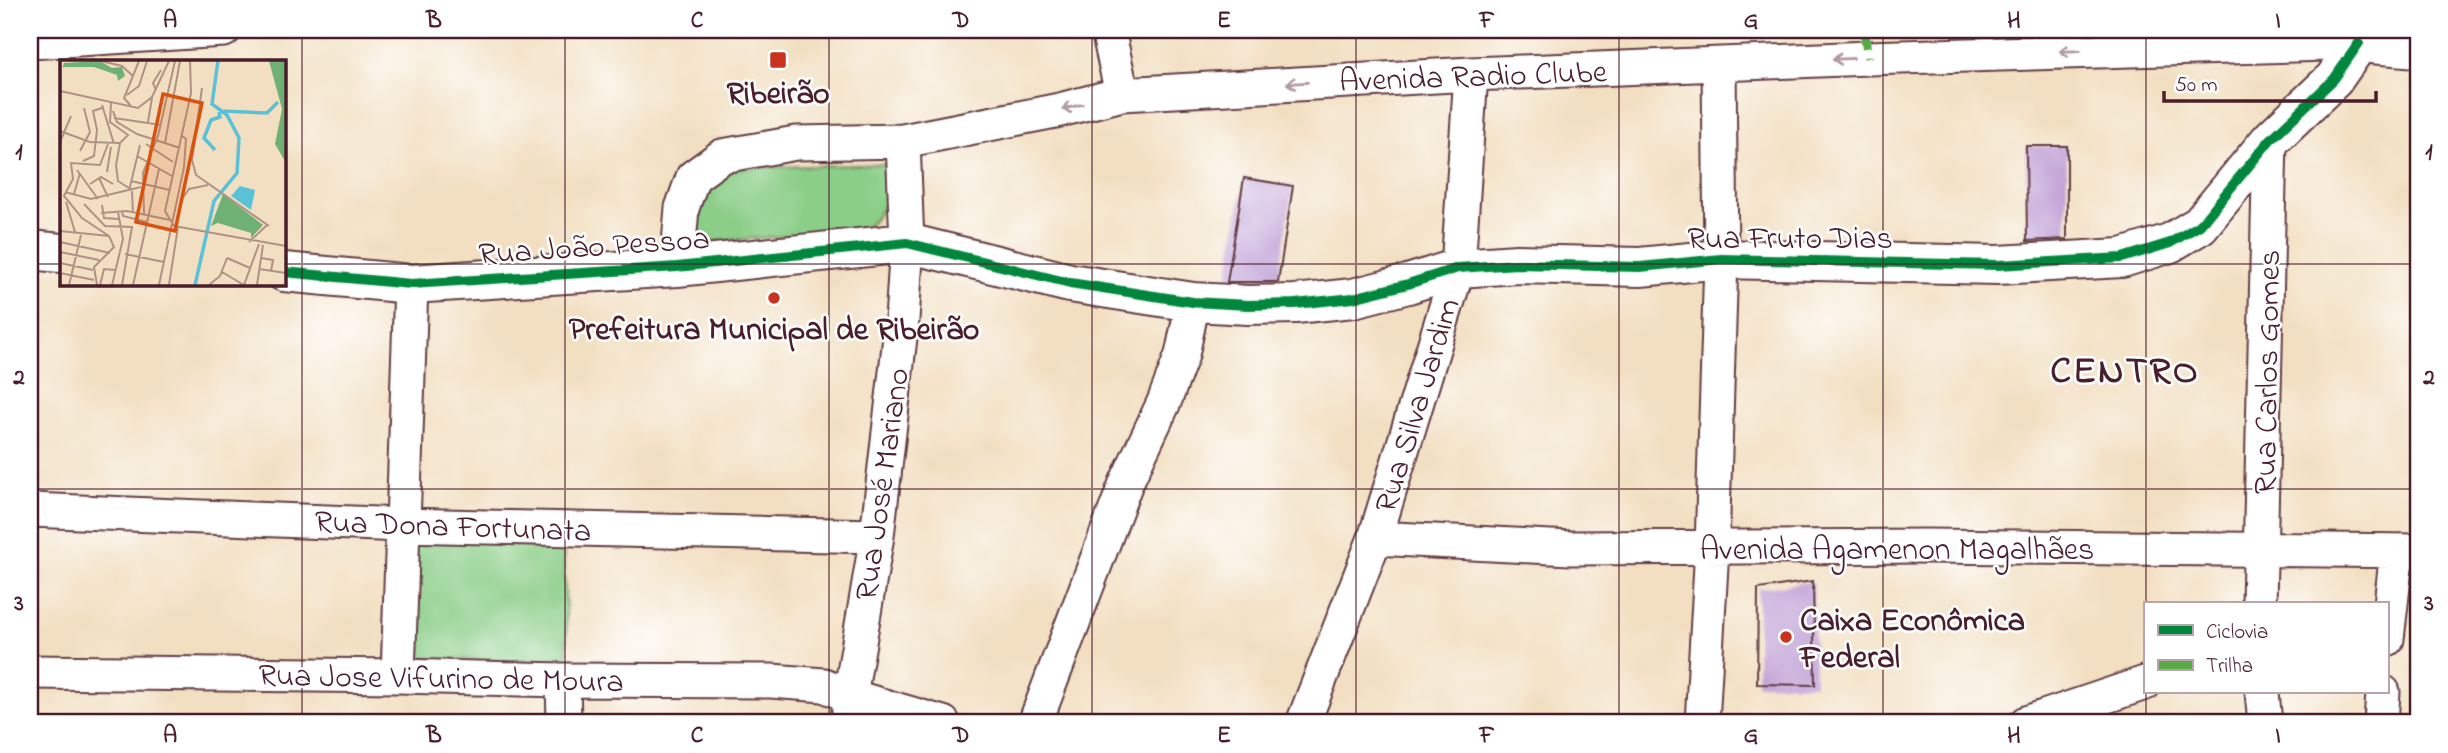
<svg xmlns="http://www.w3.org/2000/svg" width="2448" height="753" viewBox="0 0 2448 753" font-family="'Indie Flower',sans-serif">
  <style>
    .green { fill: #8ace87; stroke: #6a7659; stroke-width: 2 }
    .building { fill: #ba97d1 }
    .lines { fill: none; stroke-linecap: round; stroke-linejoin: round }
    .street-casing { stroke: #633c42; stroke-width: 37 }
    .secondary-casing { stroke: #633c42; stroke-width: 42 }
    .street { stroke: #fff; stroke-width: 33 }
    .secondary { stroke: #fff; stroke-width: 38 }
    .quiet { stroke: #57aa44; stroke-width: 9; stroke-dasharray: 18 9; stroke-linecap: butt }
    .cycleway-casing { stroke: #fff; stroke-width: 15 }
    .cycleway { stroke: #00873e; stroke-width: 10 }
    .oneway { stroke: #ae9aa0 }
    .grid { fill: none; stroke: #4a1f2b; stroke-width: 2; stroke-opacity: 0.55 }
    .poi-dot { fill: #c8321e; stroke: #fff; stroke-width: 2.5 }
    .labels { text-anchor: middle; stroke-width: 5; stroke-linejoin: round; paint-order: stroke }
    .street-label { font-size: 32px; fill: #4a1f2b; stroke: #fff }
    .poi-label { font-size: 32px; font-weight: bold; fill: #4a1f2b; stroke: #fff }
    .district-label { font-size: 38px; font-weight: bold; letter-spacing: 2px; fill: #4a1f2b; stroke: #fff }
    .inset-river { fill: none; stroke: #5ac1d7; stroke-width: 3.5 }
    .inset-road { fill: none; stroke: #af9285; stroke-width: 2 }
    .view { fill: #d8530f; fill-opacity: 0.15; stroke: #d8530f; stroke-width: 3.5 }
    .inset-edge { fill: none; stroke: #4a1f2b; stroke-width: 3.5 }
    .neatline { fill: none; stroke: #4a1f2b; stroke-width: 2.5 }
    .grid-label { font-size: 23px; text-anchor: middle; font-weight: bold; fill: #4a1f2b }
  </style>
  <rect width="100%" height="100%" fill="#fff"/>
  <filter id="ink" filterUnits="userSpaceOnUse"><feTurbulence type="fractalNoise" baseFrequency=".0143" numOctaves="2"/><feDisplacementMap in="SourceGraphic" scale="14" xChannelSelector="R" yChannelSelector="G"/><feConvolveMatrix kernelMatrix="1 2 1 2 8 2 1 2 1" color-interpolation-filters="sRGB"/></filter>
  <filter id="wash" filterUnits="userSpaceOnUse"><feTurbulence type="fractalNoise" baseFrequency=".00686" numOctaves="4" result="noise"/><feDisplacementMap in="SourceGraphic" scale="28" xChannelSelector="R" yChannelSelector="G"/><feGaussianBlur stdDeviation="1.57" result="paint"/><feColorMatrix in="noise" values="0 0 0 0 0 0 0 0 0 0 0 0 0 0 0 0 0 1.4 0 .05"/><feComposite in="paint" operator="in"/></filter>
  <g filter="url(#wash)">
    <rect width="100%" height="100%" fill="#f2dfc1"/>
    <!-- green -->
    <path class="green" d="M892,164C891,194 886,212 862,231L703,242L696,224L702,185L717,172L738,168Z
      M415,539L563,544L568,663L417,658Z"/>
    <g id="blocks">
      <!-- building -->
      <path class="building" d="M2026,146H2067V239L2027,241Z
        M1244,178L1293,186L1278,282H1227Z
        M1813,581L1815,685L1757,684L1758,589Z"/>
    </g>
  </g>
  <g filter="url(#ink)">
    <use href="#blocks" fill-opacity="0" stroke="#633c42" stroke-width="2"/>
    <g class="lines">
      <defs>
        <path id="street" d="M1108,30L1122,94
          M30,42L224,30
          M677,267L682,208L693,177L722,156L796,143L903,141L1060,110L1122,94L1471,74L1868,58L2359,43
          M30,510L403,525L877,536
          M1375,538L1571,548L1927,546L2418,551
          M2259,604L2270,140
          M2387,639L2397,551
          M30,672L398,676L563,680L771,681L824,685L850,696L943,723
          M398,676L411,284
          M563,680L564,723
          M2262,692L2265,723
          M848,723L850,696L877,536L902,320L907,243L903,141
          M1035,723L1126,483L1164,402L1182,355L1193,302
          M1303,723L1375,538L1458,268L1471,74
          M1702,723L1712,548L1721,259L1719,65
          M2026,723L2145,683
          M2381,723L2383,692"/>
        <path id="secondary" d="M2359,43L2418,48
          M30,250L61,253
          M284,272L411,284L677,267L907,243L1070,283L1193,302L1248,305L1295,304L1353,298L1408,284L1458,268L1517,264L1640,267L1721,259L1998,265L2122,258L2170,243L2200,225L2270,140L2334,79L2359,43"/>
      </defs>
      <!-- street casing -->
      <use href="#street" class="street-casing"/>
      <!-- secondary casing -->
      <use href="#secondary" class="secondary-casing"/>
      <!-- street -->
      <use href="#street" class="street"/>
      <!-- secondary -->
      <use href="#secondary" class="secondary"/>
      <!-- quiet -->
      <path class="quiet" d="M1864,30L1868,58"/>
      <defs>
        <path id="cycleway" d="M284,272L411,284L677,267L907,243L1070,283L1193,302L1248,305L1295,304L1353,298L1408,284L1458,268L1517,264L1640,267L1721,259L1998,265L2122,258L2170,243L2200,225L2270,140L2334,79L2359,43"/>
      </defs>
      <!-- cycleway casing -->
      <use href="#cycleway" class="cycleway-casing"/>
      <!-- cycleway -->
      <use href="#cycleway" class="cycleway"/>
    </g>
    <!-- one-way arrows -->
    <defs><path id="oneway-shaft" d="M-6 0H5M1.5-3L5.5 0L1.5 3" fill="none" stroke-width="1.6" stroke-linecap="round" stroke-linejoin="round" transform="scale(1.75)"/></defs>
    <g class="oneway">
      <use href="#oneway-shaft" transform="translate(2070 51) rotate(178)"/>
      <use href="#oneway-shaft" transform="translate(1843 59) rotate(177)"/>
      <use href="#oneway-shaft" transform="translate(1297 83) rotate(177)"/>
      <use href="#oneway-shaft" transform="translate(1072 107) rotate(166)"/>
    </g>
  </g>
  <!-- grid -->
  <path class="grid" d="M302,30V723M565,30V723M829,30V723M1092,30V723M1356,30V723M1619,30V723M1883,30V723M2146,30V604M30,264H61M284,264H2418M30,489H2418M2146,692V723"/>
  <!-- markers -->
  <g class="poi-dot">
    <rect x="769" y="51" width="18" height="18" rx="3.5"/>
    <circle cx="774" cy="298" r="7"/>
    <circle cx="1786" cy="637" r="7"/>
  </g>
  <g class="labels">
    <!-- street labels -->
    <g class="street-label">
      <text transform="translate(1473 75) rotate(-2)" y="11">Avenida Radio Clube</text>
      <text x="1790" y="248">Rua Fruto Dias</text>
      <text transform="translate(594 245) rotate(-4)" y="11">Rua João Pessoa</text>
      <text transform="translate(2266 372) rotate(-89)" y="11">Rua Carlos Gomes</text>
      <text transform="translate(1416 405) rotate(-73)" y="11">Rua Silva Jardim</text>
      <text transform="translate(881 484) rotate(-82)" y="11">Rua José Mariano</text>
      <text transform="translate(453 525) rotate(2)" y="11">Rua Dona Fortunata</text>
      <text x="1897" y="559">Avenida Agamenon Magalhães</text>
      <text transform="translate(441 677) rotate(1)" y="11">Rua Jose Vifurino de Moura</text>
    </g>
    <!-- poi labels -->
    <g class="poi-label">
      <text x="778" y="103">Ribeirão</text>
      <text x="774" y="339">Prefeitura Municipal de Ribeirão</text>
      <text x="1800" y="630" text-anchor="start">Caixa Econômica<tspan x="1800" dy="37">Federal</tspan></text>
    </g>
    <!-- district labels -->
    <g class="district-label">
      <text x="2125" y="382">CENTRO</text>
    </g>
  </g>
  <!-- overview -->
  <g transform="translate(60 60)">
    <rect width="226" height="226" fill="#f2dfc1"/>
    <path d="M40,1L52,8L62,7L65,16L58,21L57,15L34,7H2L0,13L4,3ZM209,1H226V103L215,84L222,49ZM163,134L203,165L191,178V173L158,163L151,166Z" fill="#6fb174"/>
    <path d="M180,126L195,130L191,150L171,136Z" fill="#5ac1d7"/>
    <path class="inset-river" d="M162,51L207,53L218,42M155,90L144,78L151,60L160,57L159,52M135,225L154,141L177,113L179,78L167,55L152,44L158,1"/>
    <path class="inset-road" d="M41,1L62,6L73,16M142,28L132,100L136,115L209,166M96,30L93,23L101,10M0,31L78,48L92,37L109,1M67,35L79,26L87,1M51,43L50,62L68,75L60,83L56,105L58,121L69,128M42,45L54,84M71,46L64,38L79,1M53,51L57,62L77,74L120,88M54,58L101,65M88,62L92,38M0,71L30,82L60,83M0,82L11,56M105,83L120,1M48,84L40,105L11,103L13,119L4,136L22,158L49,176M86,84L113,102M20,91L30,72L24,48M77,96L112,116M23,101L34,96L37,70L33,51L42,48M17,110L38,139M47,112L51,87M39,118L48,137M71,121L110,130M30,124L41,117L53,124M69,131L80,85M72,131L73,153M5,132L31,139L81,127M14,134L20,113M122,139L129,129L148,125M6,142L15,172M24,144L45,166L72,167L62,225M42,145L44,158L59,159M62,151L63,156L87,162M41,153L67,151L110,160M84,154L83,113L98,76L115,1M114,166L105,151L131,33L130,1M114,166L226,186M0,171L49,176M0,182L50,193M189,182L207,165M0,192L39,200M65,194L104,202M167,198L190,208M201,198L213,200L211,211M0,203L33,210M199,209L226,213M162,212L184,225L199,184M0,213L34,220M9,225L21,175M37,225L34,207L54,187L49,176M40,225L44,209L55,210M52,225L63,179L58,152M73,225L99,109M99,225L124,107L126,79L121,75M109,225L118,167M149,225L160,216L167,198M197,225L203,185"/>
    <path class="view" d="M103,34L142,43L115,171L76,162Z"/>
    <rect width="226" height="226" class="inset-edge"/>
  </g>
  <!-- margin -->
  <rect width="2448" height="753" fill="none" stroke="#fff" stroke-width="77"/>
  <!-- legend -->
  <rect x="2144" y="602" width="245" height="91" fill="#ffffff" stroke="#b7a5aa" stroke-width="2"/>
  <rect x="2158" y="625" width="35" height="10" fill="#00873e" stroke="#b7a5aa" stroke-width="2"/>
  <text x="2206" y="638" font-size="21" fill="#4a1f2b">Ciclovia</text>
  <rect x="2158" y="660" width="35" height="10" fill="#57aa44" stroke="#b7a5aa" stroke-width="2"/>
  <text x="2206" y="672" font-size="21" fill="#4a1f2b">Trilha</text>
  <!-- scale -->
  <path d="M2164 91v10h212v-10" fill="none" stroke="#4a1f2b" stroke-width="3.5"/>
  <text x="2175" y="91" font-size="21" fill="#4a1f2b" stroke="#ffffff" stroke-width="5" paint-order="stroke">50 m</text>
  <rect x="38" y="38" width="2372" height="676" class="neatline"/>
  <g class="grid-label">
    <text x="170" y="27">A</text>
    <text x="434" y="27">B</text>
    <text x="697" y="27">C</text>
    <text x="961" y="27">D</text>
    <text x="1224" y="27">E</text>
    <text x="1487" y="27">F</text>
    <text x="1751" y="27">G</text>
    <text x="2014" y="27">H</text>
    <text x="2278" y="27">I</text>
    <text x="19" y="159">1</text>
    <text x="2429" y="159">1</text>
    <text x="19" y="384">2</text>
    <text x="2429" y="384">2</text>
    <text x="19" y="610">3</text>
    <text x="2429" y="610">3</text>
    <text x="170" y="742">A</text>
    <text x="434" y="742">B</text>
    <text x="697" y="742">C</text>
    <text x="961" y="742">D</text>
    <text x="1224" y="742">E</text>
    <text x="1487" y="742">F</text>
    <text x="1751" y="742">G</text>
    <text x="2014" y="742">H</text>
    <text x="2278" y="742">I</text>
  </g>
</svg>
